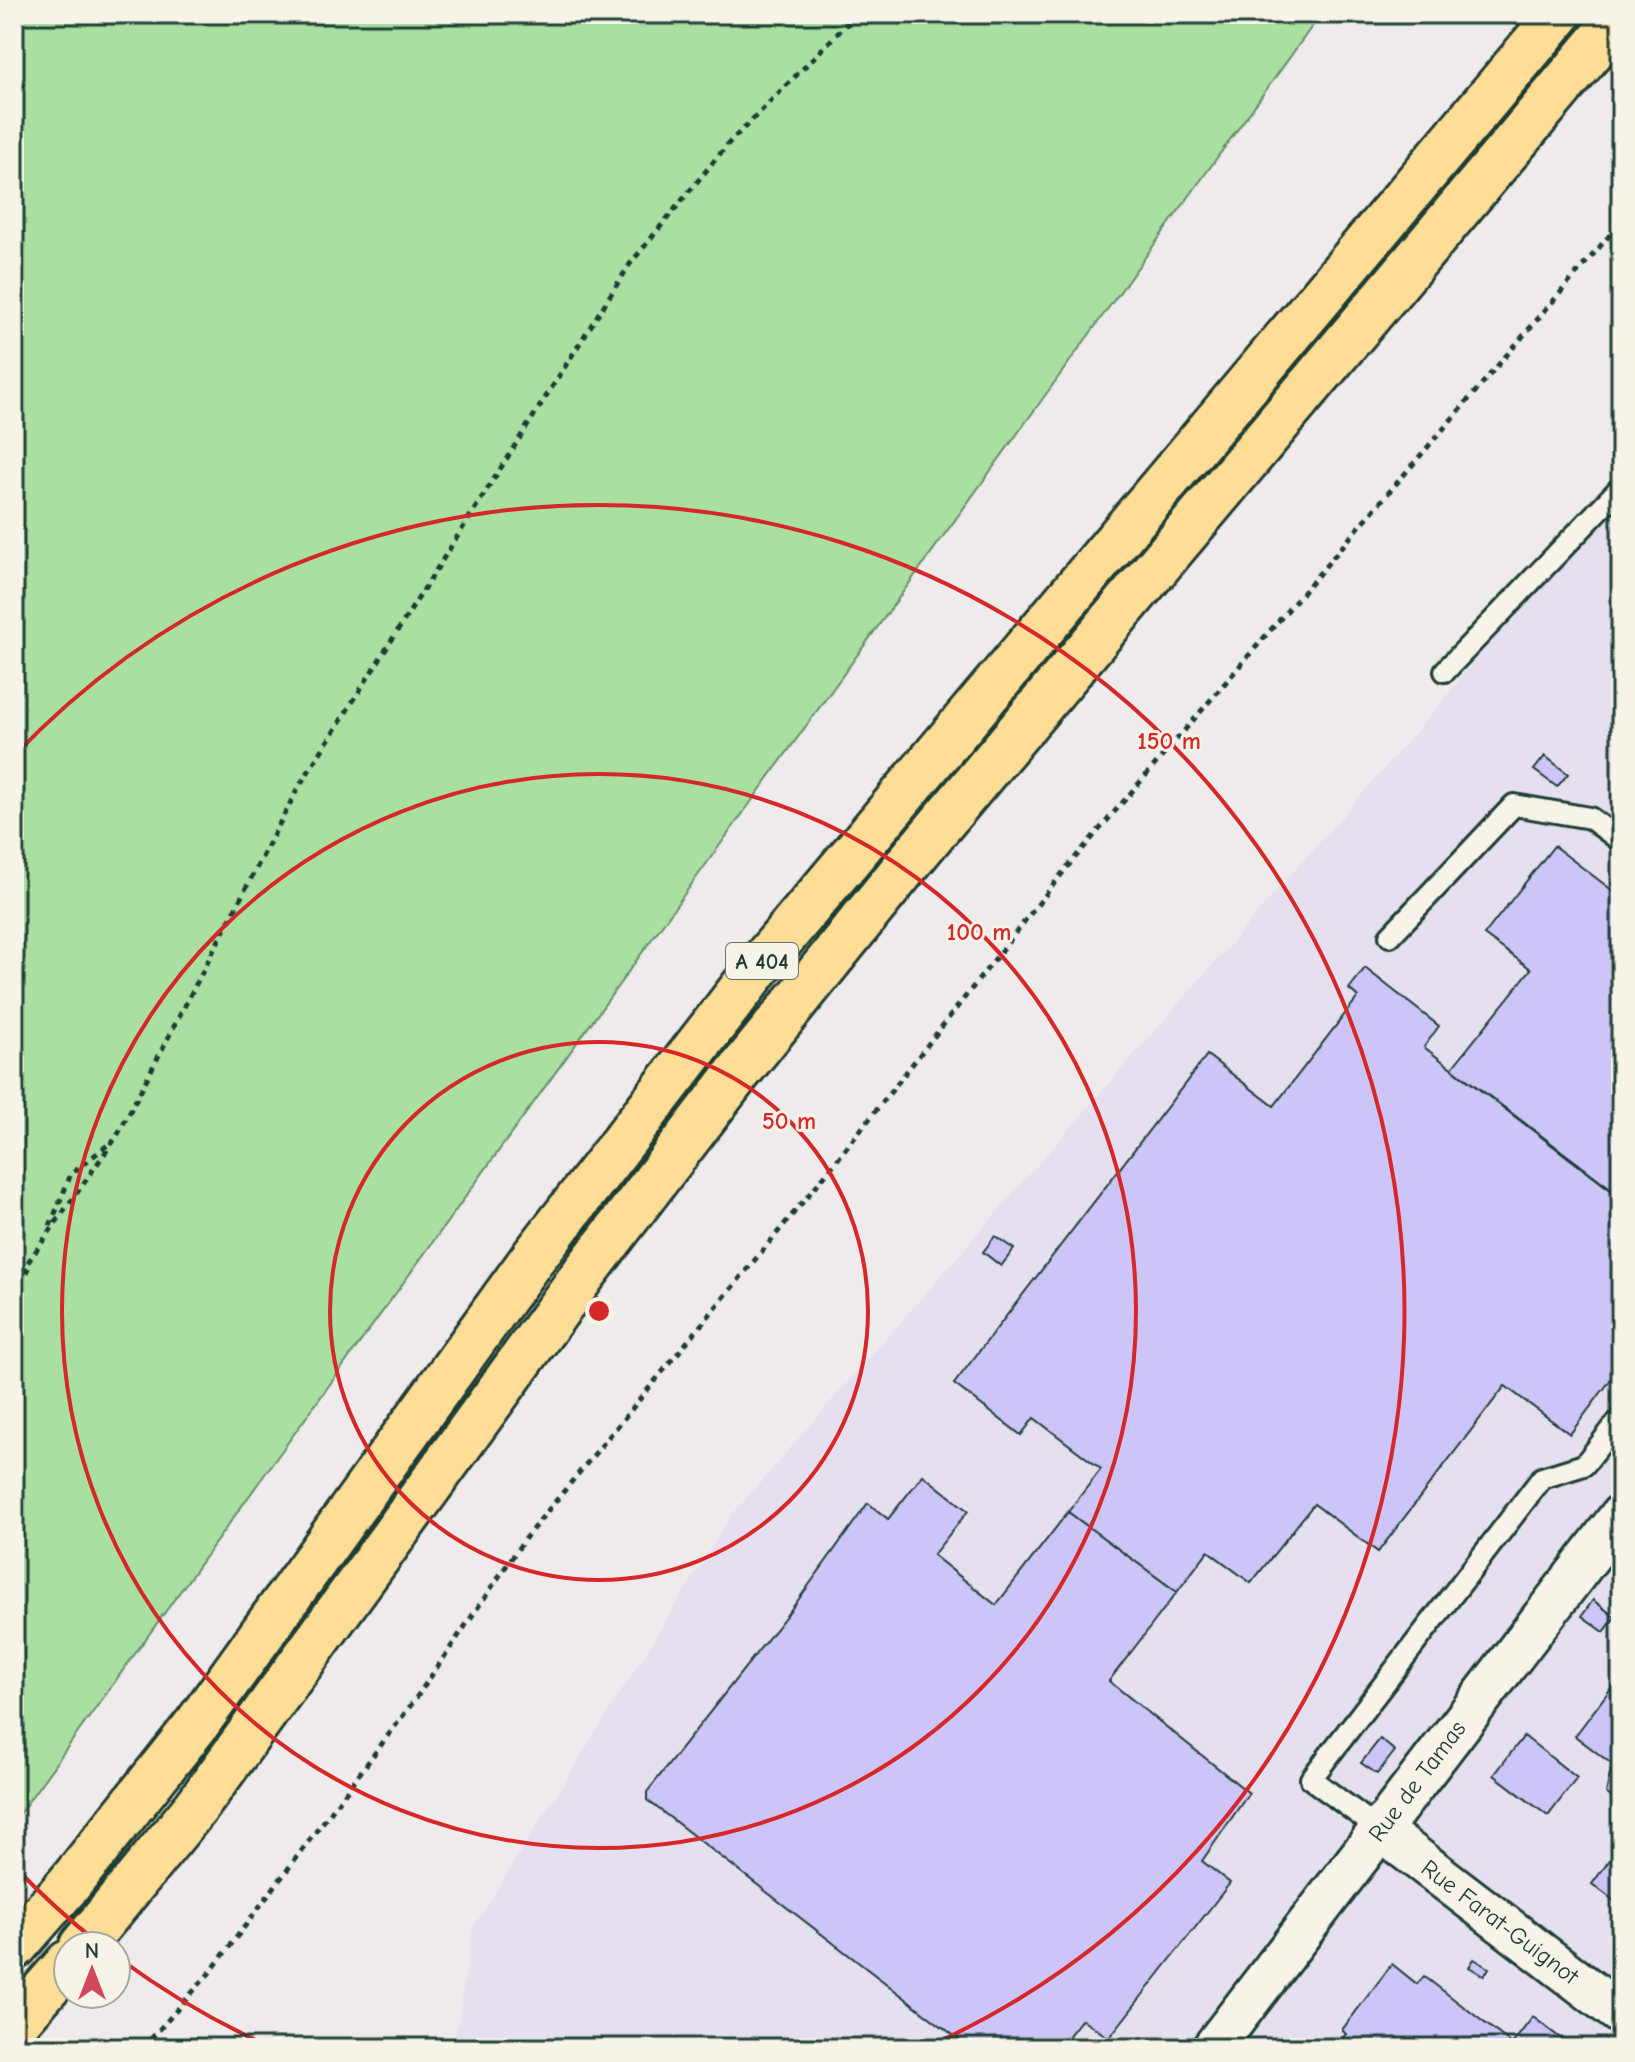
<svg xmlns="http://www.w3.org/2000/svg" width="1635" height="2062" viewBox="0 0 1635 2062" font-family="'Comic Neue',sans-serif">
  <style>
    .built { fill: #e5dfef }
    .green { fill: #aadfa2; stroke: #648e6b; stroke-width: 2 }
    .building { fill: #cdc5f8; stroke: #1f3d34; stroke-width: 2 }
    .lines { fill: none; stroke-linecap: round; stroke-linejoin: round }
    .lane-casing { stroke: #1f3d34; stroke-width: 26 }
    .street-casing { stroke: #1f3d34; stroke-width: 46 }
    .highway-casing { stroke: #1f3d34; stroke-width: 50 }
    .path { stroke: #1f3d34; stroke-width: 5; stroke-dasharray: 6 6; stroke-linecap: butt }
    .lane { stroke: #f7f3e8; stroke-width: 20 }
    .street { stroke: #f7f3e8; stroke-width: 40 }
    .highway { stroke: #fedd96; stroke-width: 44 }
    .ring { fill: none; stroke: #d62828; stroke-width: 4 }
    .labels { text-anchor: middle; stroke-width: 6; stroke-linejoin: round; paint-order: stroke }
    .shield { fill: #f7f3e8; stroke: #60746a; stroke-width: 2 }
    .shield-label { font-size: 22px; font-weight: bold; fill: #1f3d34 }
    .street-label { font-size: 24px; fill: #1f3d34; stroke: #f7f3e8 }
    .centre { fill: #d62828; stroke: #f7f3e8; stroke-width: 4 }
    .ring-label { font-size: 24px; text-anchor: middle; font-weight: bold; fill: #d62828; stroke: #f7f3e8; stroke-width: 6; stroke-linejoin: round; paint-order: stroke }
  </style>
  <rect width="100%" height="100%" fill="#efeaeb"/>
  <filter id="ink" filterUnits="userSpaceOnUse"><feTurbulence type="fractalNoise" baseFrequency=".0125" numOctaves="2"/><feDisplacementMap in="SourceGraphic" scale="16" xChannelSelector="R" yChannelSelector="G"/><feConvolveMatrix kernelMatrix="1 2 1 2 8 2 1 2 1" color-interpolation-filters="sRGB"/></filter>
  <g filter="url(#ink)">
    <!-- built -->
    <path class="built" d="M1621,469V2048H454L473,1928L732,1515L1443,701Z"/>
    <!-- green -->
    <path class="green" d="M14,14H1321L14,1821Z"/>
    <!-- building -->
    <path class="building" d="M1545,756L1568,774L1557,787L1534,770Z
      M1554,846L1621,897V1196L1452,1068L1531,969L1484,935Z
      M1365,968L1439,1026L1424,1047L1621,1198V1366L1570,1434L1505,1386L1378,1552L1314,1504L1251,1583L1208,1551L1177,1592L1068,1512L1101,1469L1034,1418L1021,1435L954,1384L1207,1055L1274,1106L1358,997L1349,989Z
      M995,1236L1014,1249L1001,1266L983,1252Z
      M923,1475L968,1511L933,1555L996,1605L1068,1512L1177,1592L1109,1681L1249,1793L1202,1861L1230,1883L1109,2038L1082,2019L1059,2048H970L647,1800V1792L796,1603L868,1503L888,1519Z
      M1593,1600L1615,1617L1604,1632L1582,1616Z
      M1621,1675V1771L1575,1736Z
      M1524,1736L1577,1778L1548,1816L1494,1775Z
      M1380,1739L1395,1751L1377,1774L1361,1763Z
      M1612,1764L1621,1771V1805L1606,1793Z
      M1621,1845V1906L1592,1884Z
      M1474,1959L1489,1968L1484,1976L1469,1967Z
      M1392,1964L1417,1984L1424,1976L1512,2044L1533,2017L1573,2048H1334L1346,2034L1342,2030Z"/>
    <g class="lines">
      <defs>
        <path id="lane" d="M1445,671L1621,487
          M1390,936L1514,805L1590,818L1621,841
          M1380,1830L1311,1779L1542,1478L1584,1465L1621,1418"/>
        <path id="street" d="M1380,1830L1621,2014
          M1213,2048L1621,1515"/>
        <path id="highway" d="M82,1946L197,1806L583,1275L738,1073L919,850L1621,16
          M14,1947L70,1883L197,1724L532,1259L764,960L1559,14
          M14,2025L68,1963"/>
      </defs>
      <!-- lane casing -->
      <use href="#lane" class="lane-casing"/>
      <!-- street casing -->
      <use href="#street" class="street-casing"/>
      <!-- highway casing -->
      <use href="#highway" class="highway-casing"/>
      <!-- path -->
      <path class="path" d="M50,1226L71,1174L110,1143
        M14,1282L117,1136L298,788L630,264L728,144L857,14
        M14,1294L31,1263
        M143,2048L212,1970L414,1701L526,1537L830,1169L1068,866L1621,222"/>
      <!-- lane -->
      <use href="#lane" class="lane"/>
      <!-- street -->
      <use href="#street" class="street"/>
      <!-- highway -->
      <use href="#highway" class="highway"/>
    </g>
  </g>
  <!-- distance rings -->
  <g class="ring">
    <circle cx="599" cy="1311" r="269"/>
    <circle cx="599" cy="1311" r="537"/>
    <path d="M271 2047A806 806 0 0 1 120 1959M97 1942A806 806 0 0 1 14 1866M14 756A806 806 0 1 1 927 2047"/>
  </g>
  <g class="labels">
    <!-- shield labels -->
    <rect class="shield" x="726" y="943" width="72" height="36" rx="6"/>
    <g class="shield-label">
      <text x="762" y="969">A 404</text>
    </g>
    <!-- street labels -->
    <g class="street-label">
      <text transform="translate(1417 1781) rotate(-53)" y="8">Rue de Tamas</text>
      <text transform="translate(1500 1922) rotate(37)" y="8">Rue Farat-Guignot</text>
    </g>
  </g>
  <circle cx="599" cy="1311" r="12" class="centre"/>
  <g class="ring-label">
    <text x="1169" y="749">150 m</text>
    <text x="979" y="940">100 m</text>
    <text x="789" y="1129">50 m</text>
  </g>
  <!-- margin -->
  <rect width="1635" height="2062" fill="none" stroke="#f7f3e8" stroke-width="48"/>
  <rect x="24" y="24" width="1587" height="2014" fill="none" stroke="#1f3d34" stroke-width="3" filter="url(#ink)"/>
  <!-- north arrow -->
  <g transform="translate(92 1970)"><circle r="38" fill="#f7f3e8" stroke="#a1aaa0" stroke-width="2"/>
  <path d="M0-6L14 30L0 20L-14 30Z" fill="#d1495b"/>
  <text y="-12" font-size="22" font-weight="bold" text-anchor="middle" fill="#1f3d34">N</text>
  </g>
</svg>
